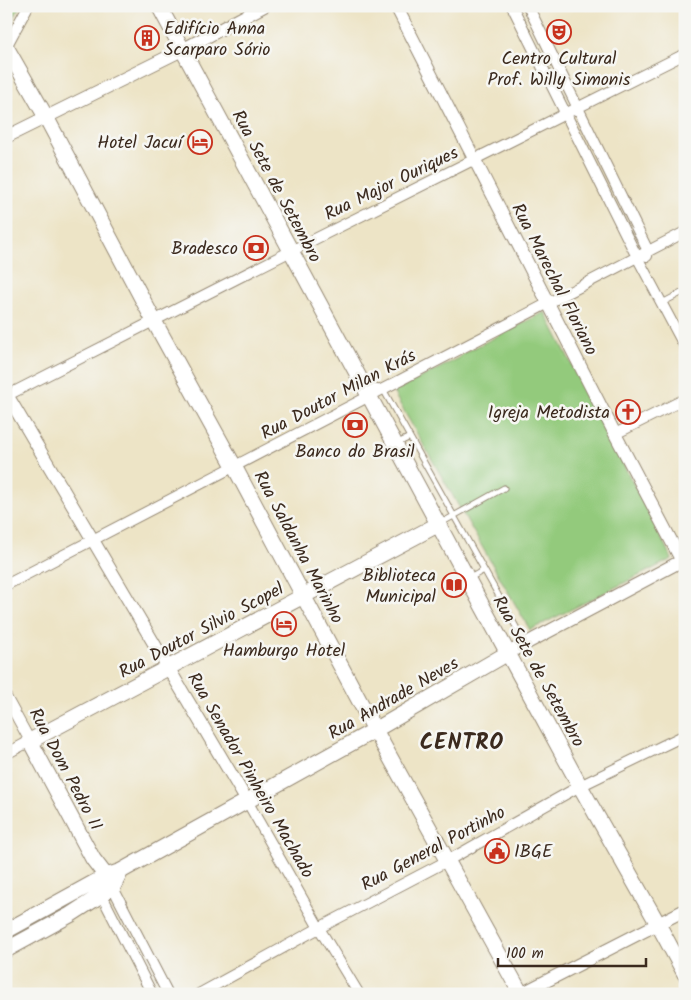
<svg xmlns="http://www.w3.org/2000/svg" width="691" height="1000" viewBox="0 0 691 1000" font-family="Kalam,sans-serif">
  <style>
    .green { fill: #93ca7c; stroke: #677a4d }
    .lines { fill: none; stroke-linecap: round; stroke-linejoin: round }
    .service-casing { stroke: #948772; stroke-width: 7 }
    .minor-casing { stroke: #948772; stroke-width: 12 }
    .tertiary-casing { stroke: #948772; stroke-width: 14 }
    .secondary-casing { stroke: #948772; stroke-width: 17 }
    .service { stroke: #fff; stroke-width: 5 }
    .minor { stroke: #fff; stroke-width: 10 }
    .tertiary { stroke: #fff; stroke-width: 12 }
    .secondary { stroke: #fff; stroke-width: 15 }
    .labels { text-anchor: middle; stroke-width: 5; stroke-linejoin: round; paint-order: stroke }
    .poi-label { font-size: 18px; fill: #3b2a1e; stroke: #f6f6f2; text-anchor: end }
    .street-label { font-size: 18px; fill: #3b2a1e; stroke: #f6f6f2 }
    .district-label { font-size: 22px; font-weight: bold; letter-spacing: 1px; fill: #3b2a1e; stroke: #f6f6f2 }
  </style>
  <rect width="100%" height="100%" fill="#f6f6f2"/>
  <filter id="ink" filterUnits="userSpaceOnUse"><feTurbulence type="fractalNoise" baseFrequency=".02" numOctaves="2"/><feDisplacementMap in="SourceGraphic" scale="10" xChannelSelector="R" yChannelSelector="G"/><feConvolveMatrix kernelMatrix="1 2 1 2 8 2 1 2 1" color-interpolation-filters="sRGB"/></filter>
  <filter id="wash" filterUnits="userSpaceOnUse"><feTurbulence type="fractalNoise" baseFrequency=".0096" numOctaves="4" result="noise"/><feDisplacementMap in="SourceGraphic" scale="20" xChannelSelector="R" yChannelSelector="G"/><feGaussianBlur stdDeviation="1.12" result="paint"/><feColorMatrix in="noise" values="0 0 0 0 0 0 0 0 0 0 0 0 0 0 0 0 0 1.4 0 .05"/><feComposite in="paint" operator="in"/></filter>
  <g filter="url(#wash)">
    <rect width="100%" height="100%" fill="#ede4c6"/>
    <!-- green -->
    <path class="green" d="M6,6H20L6,31Z
      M545,312L672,559L530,630L393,392L459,358L464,353Z"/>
  </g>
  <g filter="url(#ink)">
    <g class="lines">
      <defs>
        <path id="service" d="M662,303L685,291
          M366,385L383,389L525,643
          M396,444L410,437
          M441,523L504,488
          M468,579L484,570"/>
        <path id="minor" d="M512,6L637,257L685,347
          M528,6L648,251L647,256
          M683,6L685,9
          M6,47L28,6
          M6,396L291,251L685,54
          M615,434L685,399
          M6,585L685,232
          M6,697L30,741L6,754
          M247,801L319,928L359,994
          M110,882L168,994
          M99,890L152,994
          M199,994L319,928L447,861L580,786L685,735"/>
        <path id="tertiary" d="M396,6L615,434L685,567
          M6,137L182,50L264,6
          M6,393L247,801
          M508,653L685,559
          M521,994L685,910"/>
        <path id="secondary" d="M159,6L485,611L580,786L658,924L685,974
          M6,47L46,117L154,321L234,466L375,730L521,994
          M106,876L93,859L30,741L439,524
          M6,931L106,876L121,871L375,730L508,653
          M6,950L70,915L101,895L113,887L121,871"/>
      </defs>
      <!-- service casing -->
      <use href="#service" class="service-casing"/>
      <!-- minor casing -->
      <use href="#minor" class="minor-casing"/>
      <!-- tertiary casing -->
      <use href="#tertiary" class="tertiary-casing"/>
      <!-- secondary casing -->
      <use href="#secondary" class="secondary-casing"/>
      <!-- service -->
      <use href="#service" class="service"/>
      <!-- minor -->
      <use href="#minor" class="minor"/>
      <!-- tertiary -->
      <use href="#tertiary" class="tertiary"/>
      <!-- secondary -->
      <use href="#secondary" class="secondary"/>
    </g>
  </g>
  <!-- icons -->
  <defs>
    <symbol id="theatre-ring" viewBox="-11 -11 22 22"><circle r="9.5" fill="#f6f6f2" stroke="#c8321e" stroke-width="1.5"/><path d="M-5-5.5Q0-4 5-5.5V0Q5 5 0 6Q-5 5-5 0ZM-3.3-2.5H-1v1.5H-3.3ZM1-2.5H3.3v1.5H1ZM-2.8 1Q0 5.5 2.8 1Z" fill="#c8321e"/></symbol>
    <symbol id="building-ring" viewBox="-11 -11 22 22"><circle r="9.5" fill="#f6f6f2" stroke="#c8321e" stroke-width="1.5"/><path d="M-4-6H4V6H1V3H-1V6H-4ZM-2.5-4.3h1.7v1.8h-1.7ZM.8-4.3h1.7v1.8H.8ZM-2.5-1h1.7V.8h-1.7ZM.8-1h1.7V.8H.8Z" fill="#c8321e"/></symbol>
    <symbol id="hotel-ring" viewBox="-11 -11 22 22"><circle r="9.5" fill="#f6f6f2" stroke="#c8321e" stroke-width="1.5"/><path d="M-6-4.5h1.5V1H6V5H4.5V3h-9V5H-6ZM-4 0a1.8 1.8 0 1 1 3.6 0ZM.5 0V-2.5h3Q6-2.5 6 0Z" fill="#c8321e"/></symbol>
    <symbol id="bank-ring" viewBox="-11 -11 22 22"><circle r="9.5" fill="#f6f6f2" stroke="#c8321e" stroke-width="1.5"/><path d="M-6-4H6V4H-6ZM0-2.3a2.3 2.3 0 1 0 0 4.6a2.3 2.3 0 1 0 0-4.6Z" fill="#c8321e"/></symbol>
    <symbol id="church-ring" viewBox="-11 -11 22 22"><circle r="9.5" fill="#f6f6f2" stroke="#c8321e" stroke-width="1.5"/><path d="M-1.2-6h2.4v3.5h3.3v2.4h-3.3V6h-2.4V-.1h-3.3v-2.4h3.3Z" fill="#c8321e"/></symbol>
    <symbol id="library-ring" viewBox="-11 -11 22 22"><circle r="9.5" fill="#f6f6f2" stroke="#c8321e" stroke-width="1.5"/><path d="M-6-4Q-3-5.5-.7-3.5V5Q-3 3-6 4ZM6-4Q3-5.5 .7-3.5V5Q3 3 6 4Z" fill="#c8321e"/></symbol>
    <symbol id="civic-ring" viewBox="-11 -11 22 22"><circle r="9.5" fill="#f6f6f2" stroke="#c8321e" stroke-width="1.5"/><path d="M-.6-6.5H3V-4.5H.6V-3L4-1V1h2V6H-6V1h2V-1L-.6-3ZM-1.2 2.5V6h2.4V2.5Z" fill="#c8321e"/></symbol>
  </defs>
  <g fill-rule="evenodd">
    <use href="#theatre-ring" x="545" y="18" width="28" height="28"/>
    <use href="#building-ring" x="133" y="24" width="28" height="28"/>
    <use href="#hotel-ring" x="186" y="128" width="28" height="28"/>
    <use href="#bank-ring" x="242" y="234" width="28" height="28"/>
    <use href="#church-ring" x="614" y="398" width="28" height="28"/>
    <use href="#bank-ring" x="341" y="411" width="28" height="28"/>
    <use href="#library-ring" x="440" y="571" width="28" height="28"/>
    <use href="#hotel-ring" x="270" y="610" width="28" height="28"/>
    <use href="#civic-ring" x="483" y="837" width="28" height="28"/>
  </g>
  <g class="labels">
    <!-- poi labels -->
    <g class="poi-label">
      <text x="164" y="34" text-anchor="start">Edifício Anna<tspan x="164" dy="21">Scarparo Sório</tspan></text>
      <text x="559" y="64" text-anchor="middle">Centro Cultural<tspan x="559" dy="21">Prof. Willy Simonis</tspan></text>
      <text x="182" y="148">Hotel Jacuí</text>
      <text x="238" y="254">Bradesco</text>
      <text x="610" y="418">Igreja Metodista</text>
      <text x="355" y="457" text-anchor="middle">Banco do Brasil</text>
      <text x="436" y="581">Biblioteca<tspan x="436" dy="21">Municipal</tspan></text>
      <text x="284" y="656" text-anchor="middle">Hamburgo Hotel</text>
      <text x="514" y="857" text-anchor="start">IBGE</text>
    </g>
    <!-- street labels -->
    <g class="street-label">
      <text transform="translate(391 183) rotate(-26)" y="6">Rua Major Ouriques</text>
      <text transform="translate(277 186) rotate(62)" y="6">Rua Sete de Setembro</text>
      <text transform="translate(555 279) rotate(63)" y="6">Rua Marechal Floriano</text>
      <text transform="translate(338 394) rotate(-28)" y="6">Rua Doutor Milan Krás</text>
      <text transform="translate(299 547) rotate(62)" y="6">Rua Saldanha Marinho</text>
      <text transform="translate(201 630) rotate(-28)" y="6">Rua Doutor Silvio Scopel</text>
      <text transform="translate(539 671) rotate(61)" y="6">Rua Sete de Setembro</text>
      <text transform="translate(393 698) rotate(-30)" y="6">Rua Andrade Neves</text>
      <text transform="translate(66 769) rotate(62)" y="6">Rua Dom Pedro II</text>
      <text transform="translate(251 775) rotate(60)" y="6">Rua Senador Pinheiro Machado</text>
      <text transform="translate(433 848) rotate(-28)" y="6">Rua General Portinho</text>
    </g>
    <!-- district labels -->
    <g class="district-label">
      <text x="462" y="749">CENTRO</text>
    </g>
  </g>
  <!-- margin -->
  <rect width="691" height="1000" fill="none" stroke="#f6f6f2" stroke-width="25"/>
  <!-- scale -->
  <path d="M498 958v8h148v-8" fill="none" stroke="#3b2a1e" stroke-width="2.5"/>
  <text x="506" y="958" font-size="15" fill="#3b2a1e" stroke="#f6f6f2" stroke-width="4" paint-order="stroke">100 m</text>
</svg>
